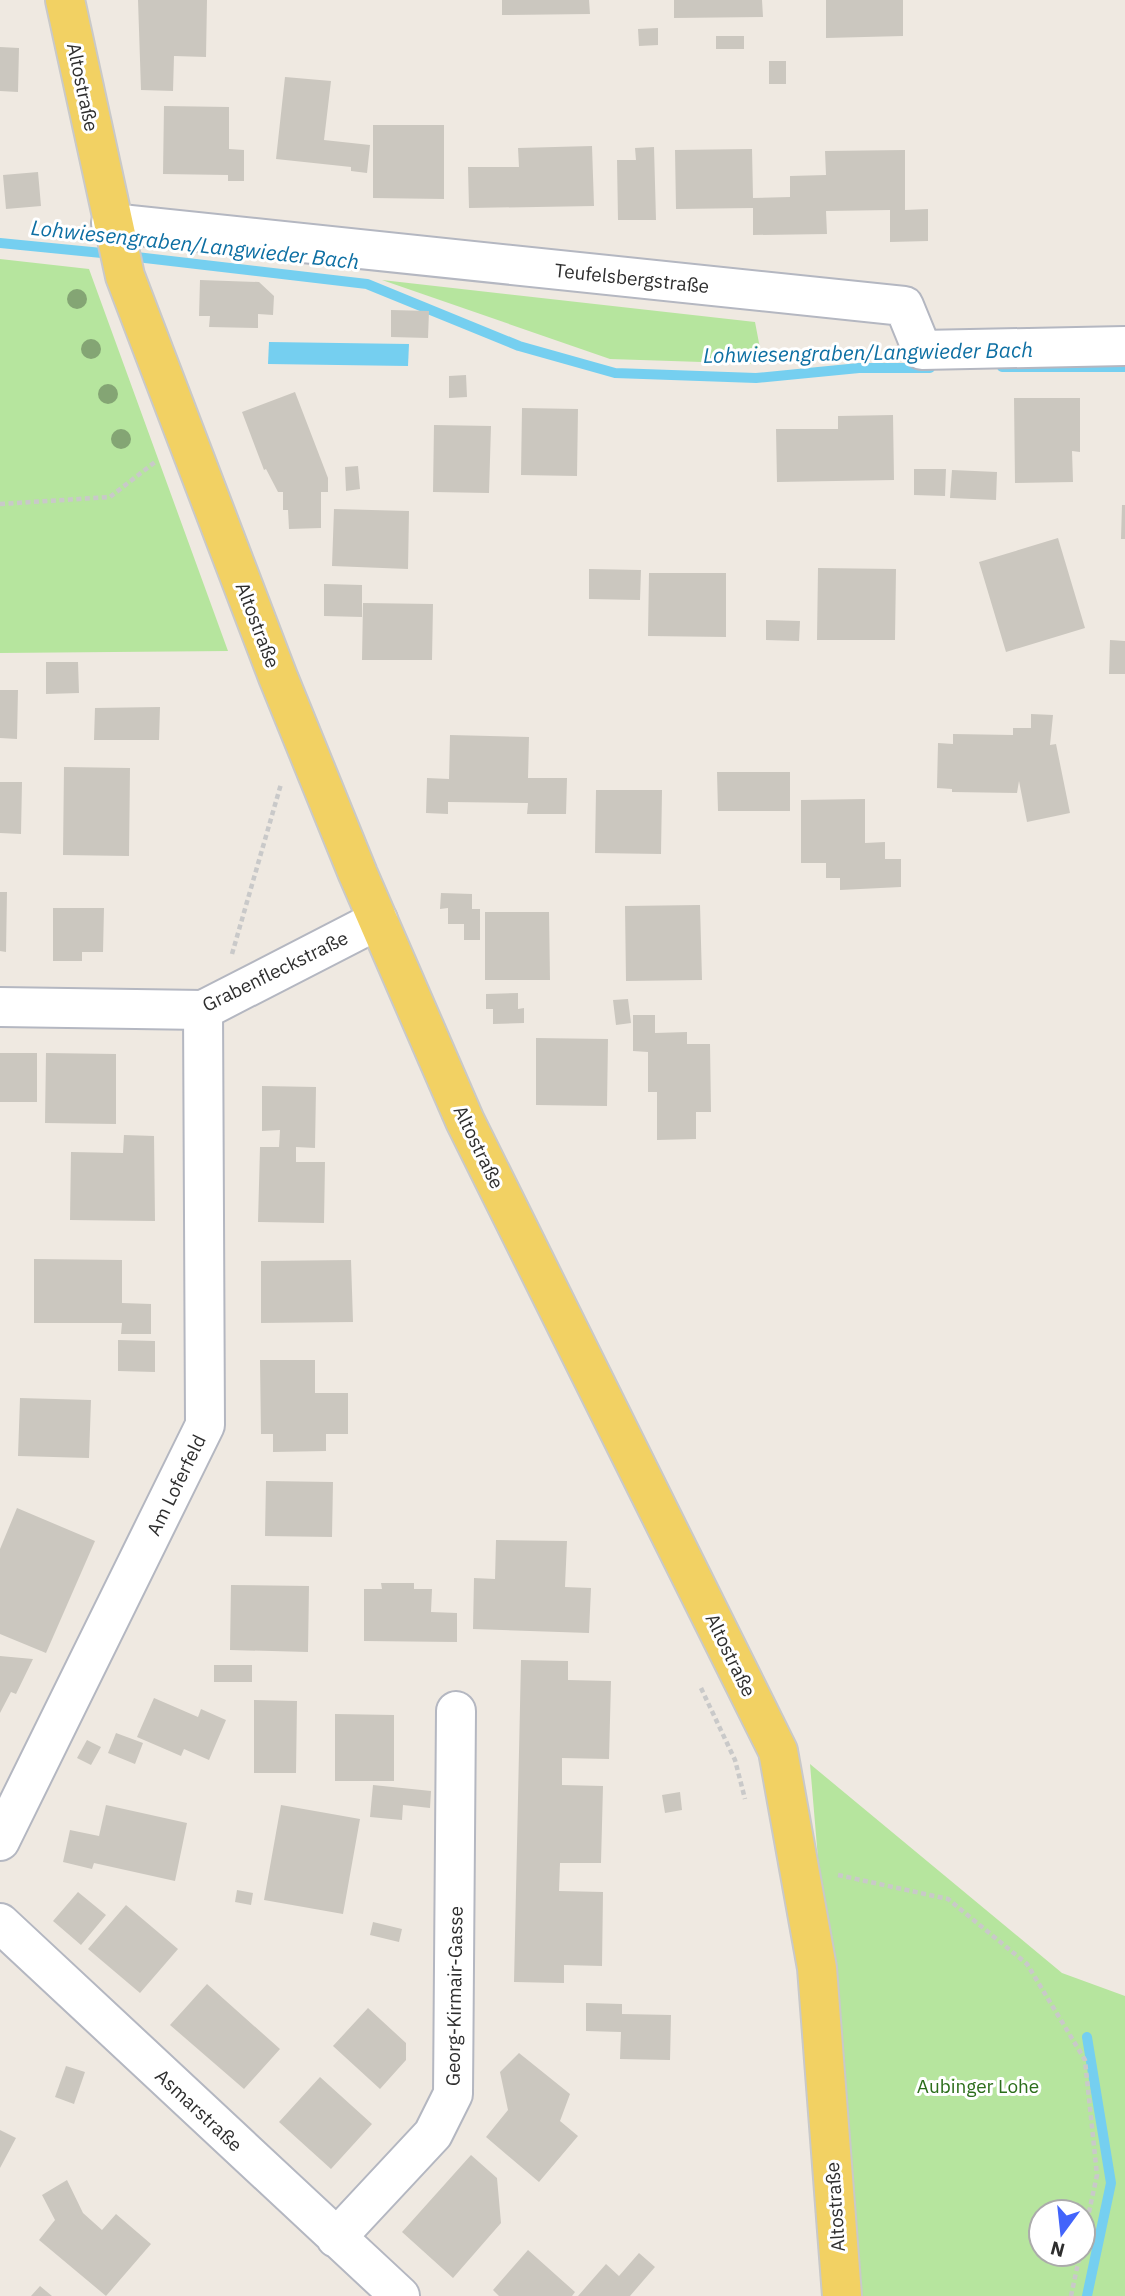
<svg xmlns="http://www.w3.org/2000/svg" width="1125" height="2296" viewBox="0 0 1125 2296" font-family="'IBM Plex Sans',sans-serif">
  <style>
    .green { fill: #b6e59e; fill-rule: evenodd }
    .water { fill: #75cff0 }
    .lines { fill: none; stroke-linecap: round; stroke-linejoin: round }
    .stream { stroke: #75cff0; stroke-width: 10 }
    .building { fill: #cbc7bf }
    .minor-casing { stroke: #b4b7c1; stroke-width: 42 }
    .major-casing { stroke: #c9c9c9; stroke-width: 42 }
    .path { stroke: #c9c9c9; stroke-width: 4.5; stroke-dasharray: 5 3.5; stroke-linecap: butt }
    .minor { stroke: #fff; stroke-width: 38 }
    .major { stroke: #f2d163; stroke-width: 38 }
    .tree { fill: #84a574 }
    .labels { text-anchor: middle; stroke-width: 6; stroke-linejoin: round; paint-order: stroke }
    .street-label { font-size: 19px; fill: #2e2e2e; stroke: #fff }
    .park-label { font-size: 19px; fill: #2c6e1b; stroke: #fff }
    .water-label { font-size: 21px; font-style: italic; fill: #0d6fa3; stroke: #fff }
  </style>
  <rect width="100%" height="100%" fill="#efe9e1"/>
  <!-- green -->
  <path class="green" d="M0,259L89,269L228,651L0,653Z
    M382,280L755,322L763,364L610,359Z
    M810,1764L1062,1973L1125,1996V2296H855ZM1041,2212H1083V2254H1041Z"/>
  <!-- water -->
  <path class="water" d="M269,342L409,344L408,366L268,364Z"/>
  <g class="lines">
    <!-- stream -->
    <path class="stream" d="M0,243L112,254
      M128,256L367,284L519,346L615,373L756,378L859,368H930
      M1002,367H1125
      M1087,2296L1111,2183L1087,2037"/>
  </g>
  <!-- building -->
  <path class="building" d="M138,0H207L206,57L174,56L173,91L141,90Z
    M502,0H589L590,14L502,15Z
    M674,0H762L763,17L674,18Z
    M826,0H903V36L826,38Z
    M658,28V45L639,46L638,29Z
    M716,36H744V49H716Z
    M0,47L19,48L18,92L0,91Z
    M769,61H786V84H769Z
    M285,77L331,81L324,140L370,145L367,173L351,171V167L276,159Z
    M164,106L229,107V149L244,150V181H228V175L163,174Z
    M373,125H444V199L373,198Z
    M592,146L594,206L469,208L468,167H519L518,148Z
    M654,147L656,220H618L617,160H636L635,148Z
    M752,149L753,198L790,197V176L826,175L825,151L905,150V210L928,209V241L890,242V210L826,211L827,234L753,235V208L676,209L675,150Z
    M38,172L41,206L6,209L3,175Z
    M200,280L259,282L274,296L273,315L258,314V328L209,327L210,316H199Z
    M391,310L429,311L428,338L391,337Z
    M466,375L467,397L449,398V376Z
    M295,392L328,478V492H321V528L289,529L288,510H283V492H278L266,469L264,470L242,412Z
    M1014,398H1080V452L1072,451L1073,482L1015,483Z
    M522,408L578,409L577,476L521,475Z
    M893,415L894,480L777,482L776,429H838V416Z
    M434,425L491,426L489,493L433,492Z
    M358,466L360,489L346,491L345,467Z
    M914,469H946L945,496L914,495Z
    M952,470L997,472L996,500L950,498Z
    M1122,505H1125V539H1121Z
    M334,509L409,511L408,569L332,566Z
    M1058,538L1085,628L1006,652L979,562Z
    M818,568L896,569L895,640H817Z
    M589,569L641,570L640,600L589,599Z
    M649,573H726V637L648,636Z
    M324,584L362,585V617L324,616Z
    M363,603L433,604L432,660H362Z
    M766,620L800,621L799,641L766,640Z
    M1110,640L1125,641V674H1109Z
    M46,662H78L79,693L46,694Z
    M0,690H18L17,739L0,738Z
    M160,707L159,740H94L95,708Z
    M1031,714L1053,715L1050,745L1056,744L1070,813L1027,822L1019,781L1017,793L952,792V789L937,788L938,743L953,744V734L1013,735V728H1031Z
    M450,735L529,737L528,778H567L566,814H527L528,803L448,802V814L426,813L427,778L449,779Z
    M64,767L130,768L129,856L63,855Z
    M717,772H790V811H718Z
    M0,782H22L21,834L0,833Z
    M596,790H662L661,854L595,853Z
    M865,799V843L885,842V859H901V887L840,890V878H826V863H801V800Z
    M0,892H7L6,952L0,951Z
    M441,893L472,894V909H480V940H464V924H448V908L440,909Z
    M700,905L702,980L626,981L625,906Z
    M53,908H104L103,952H82V961H53Z
    M485,912H549L550,980H485Z
    M518,993V1009L524,1008V1023L493,1024V1009H486V994Z
    M628,999L631,1023L616,1025L613,1000Z
    M633,1015H655V1033L687,1032V1044H710L711,1112H696V1139L657,1140V1092H648V1052L633,1051Z
    M536,1038L608,1039L607,1106L536,1105Z
    M0,1053H37V1102H0Z
    M46,1053L116,1054V1124L45,1123Z
    M262,1086L316,1087L315,1148L296,1147V1162H325L324,1223L258,1222L260,1147H279L280,1130L262,1131Z
    M124,1135L154,1136L155,1221L70,1220L71,1152L123,1153Z
    M34,1259L122,1260V1303L151,1304V1334H121L122,1323H34Z
    M351,1260L353,1322L261,1323V1261Z
    M118,1340L155,1341V1372L118,1371Z
    M260,1360H315V1393H348V1434H326V1451L273,1452V1434H261Z
    M20,1398L91,1400L89,1458L18,1456Z
    M266,1481L333,1482L332,1537L265,1536Z
    M17,1508L95,1541L46,1653L0,1634V1549Z
    M496,1540L567,1541L565,1587L591,1588L589,1633L473,1629L474,1578L495,1579Z
    M381,1583H414V1589H432L431,1612L457,1613V1642L364,1641V1589H382Z
    M231,1585L309,1586L308,1652L230,1650Z
    M0,1656L33,1659L16,1694L11,1692L0,1713Z
    M521,1660L568,1661V1680L611,1681L609,1759L562,1758V1785L603,1786L601,1863H560L559,1891L603,1892L602,1966L564,1965V1983L514,1982Z
    M214,1665H252V1682H214Z
    M154,1698L198,1717L201,1709L226,1720L209,1760L184,1749L181,1756L137,1737Z
    M254,1700L297,1701L296,1773H254Z
    M335,1714L394,1715V1781H335Z
    M116,1733L143,1743L135,1764L108,1753Z
    M87,1740L101,1747L91,1765L77,1758Z
    M373,1785L431,1791L430,1808L403,1805L402,1820L370,1817Z
    M680,1792L682,1810L665,1813L662,1795Z
    M106,1805L187,1823L175,1881L94,1863L92,1869L63,1862L70,1830L99,1836Z
    M281,1805L360,1819L343,1914L264,1900Z
    M237,1890L253,1893L251,1905L235,1902Z
    M78,1892L106,1915L81,1945L53,1921Z
    M126,1905L178,1949L140,1993L88,1949Z
    M373,1922L402,1929L399,1942L370,1935Z
    M207,1984L280,2049L244,2089L170,2025Z
    M586,2003L622,2004V2014L671,2015L670,2060L620,2059L621,2032L586,2031Z
    M368,2008L406,2043V2060L380,2089L333,2046Z
    M519,2053L570,2094L560,2121L578,2136L539,2182L486,2137L508,2110L500,2072Z
    M66,2066L85,2072L74,2104L55,2097Z
    M320,2077L372,2124L331,2169L279,2122Z
    M0,2130L16,2138L0,2168Z
    M471,2155L497,2178L501,2223L453,2278L402,2232Z
    M67,2180L83,2213L102,2230L116,2214L151,2244L106,2296L39,2240L55,2220L42,2195Z
    M528,2250L575,2292L572,2296H499L493,2290Z
    M639,2253L655,2267L630,2296H578L606,2264L619,2276Z
    M40,2286L52,2296H31Z"/>
  <g class="lines">
    <defs>
      <path id="minor" d="M111,223L904,306L922,350L1125,346
        M0,1007L203,1010L378,920
        M0,1841L205,1425L203,1010
        M0,1923L400,2296
        M336,2238L433,2134L453,2094L456,1711"/>
      <path id="major" d="M65,0L125,276L278,677L358,874L465,1121L778,1751L817,1968L842,2296"/>
    </defs>
    <!-- minor casing -->
    <use href="#minor" class="minor-casing"/>
    <!-- major casing -->
    <use href="#major" class="major-casing"/>
    <!-- path -->
    <path class="path" d="M0,504L110,497L155,462
      M232,954L281,784
      M701,1688L735,1760L745,1799
      M838,1875L948,1899L1027,1964L1085,2060L1097,2175L1083,2240
      M1071,2296L1080,2254"/>
    <!-- minor -->
    <use href="#minor" class="minor"/>
    <!-- major -->
    <use href="#major" class="major"/>
  </g>
  <!-- trees -->
  <g class="tree">
    <circle cx="77" cy="299" r="10"/>
    <circle cx="91" cy="349" r="10"/>
    <circle cx="108" cy="394" r="10"/>
    <circle cx="121" cy="439" r="10"/>
  </g>
  <g class="labels">
    <!-- street labels -->
    <g class="street-label">
      <text transform="translate(83 87) rotate(78)" y="7">Altostraße</text>
      <text transform="translate(632 278) rotate(6)" y="7">Teufelsbergstraße</text>
      <text transform="translate(258 625) rotate(69)" y="7">Altostraße</text>
      <text transform="translate(275 971) rotate(-26)" y="7">Grabenfleckstraße</text>
      <text transform="translate(479 1147) rotate(64)" y="7">Altostraße</text>
      <text transform="translate(176 1485) rotate(-64)" y="7">Am Loferfeld</text>
      <text transform="translate(731 1655) rotate(64)" y="7">Altostraße</text>
      <text transform="translate(454 1996) rotate(-89)" y="7">Georg-Kirmair-Gasse</text>
      <text transform="translate(199 2110) rotate(43)" y="7">Asmarstraße</text>
      <text transform="translate(835 2207) rotate(-94)" y="7">Altostraße</text>
    </g>
    <!-- park labels -->
    <g class="park-label">
      <text x="978" y="2093">Aubinger Lohe</text>
    </g>
    <!-- water labels -->
    <g class="water-label">
      <text transform="translate(195 245) rotate(6)" y="7">Lohwiesengraben/Langwieder Bach</text>
      <text transform="translate(868 353) rotate(-1)" y="7">Lohwiesengraben/Langwieder Bach</text>
    </g>
  </g>
  <!-- north arrow -->
  <g transform="translate(1062 2233) rotate(195)"><circle r="33" fill="#ffffff" stroke="#ababab" stroke-width="2"/>
  <path d="M0-5L12 26L0 18L-12 26Z" fill="#4264fb"/>
  <text y="-10" font-size="19" font-weight="bold" text-anchor="middle" fill="#2e2e2e">N</text>
  </g>
</svg>
